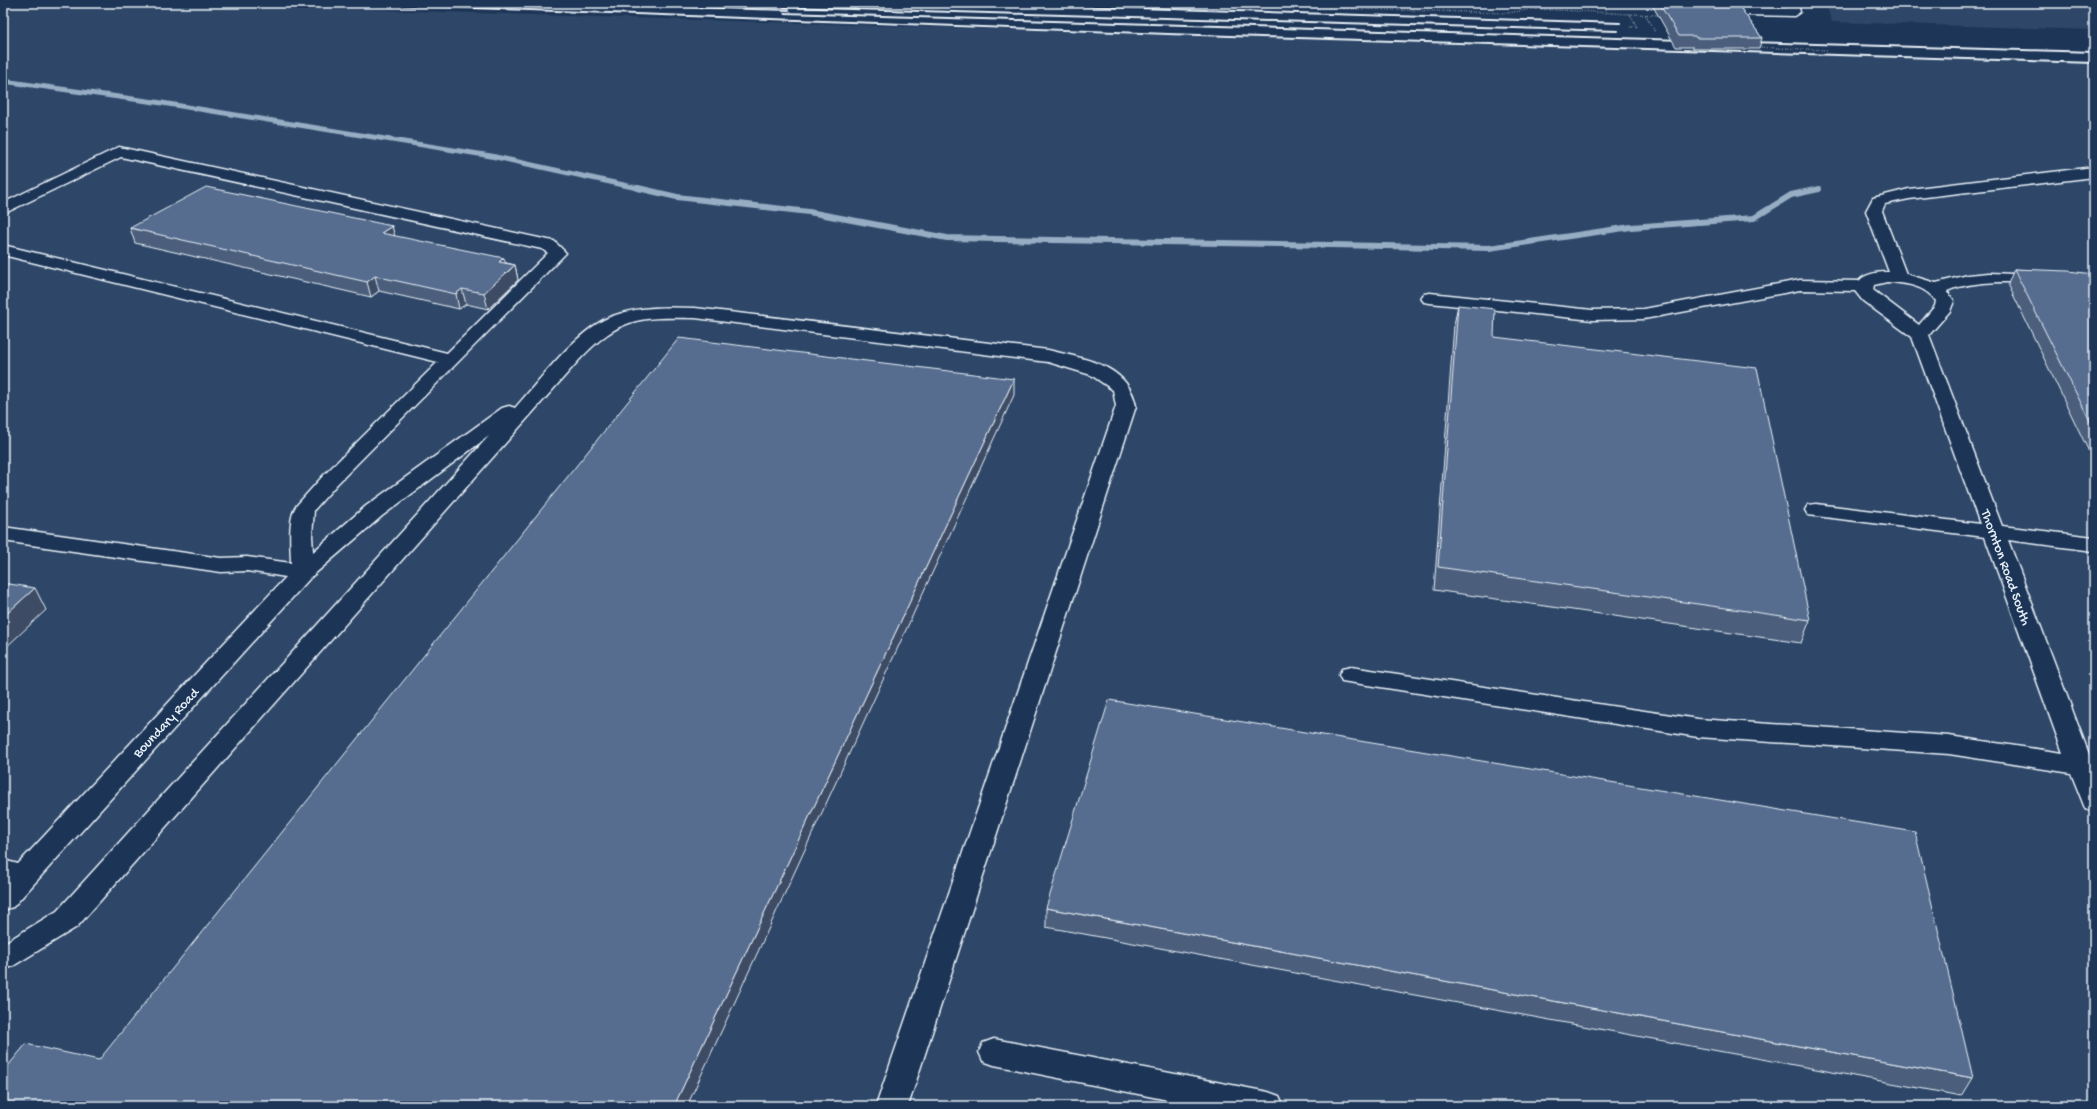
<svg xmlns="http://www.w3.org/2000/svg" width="2097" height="1109" viewBox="0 0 2097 1109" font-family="'Gochi Hand',sans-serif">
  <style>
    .built { fill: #2e4668 }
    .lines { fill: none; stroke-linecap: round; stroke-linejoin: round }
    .stream-far1 { stroke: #96adc3; stroke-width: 5 }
    .stream { stroke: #96adc3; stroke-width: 6 }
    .minor-casing { stroke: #e8f1f8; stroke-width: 3 }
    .path { stroke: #e8f1f8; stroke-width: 1.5; stroke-dasharray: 0.5 2; stroke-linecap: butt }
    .minor { fill: #1d3557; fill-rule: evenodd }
    .rail { stroke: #e8f1f8; stroke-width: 2 }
    .wall { fill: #4b5e7c; stroke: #e8f1f8 }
    .shaded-wall { fill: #3d4c65; stroke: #e8f1f8 }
    .building { fill: #576d90; stroke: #e8f1f8 }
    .labels { text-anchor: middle; stroke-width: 3; stroke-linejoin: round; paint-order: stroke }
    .street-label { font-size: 14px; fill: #e8f1f8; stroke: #1d3557 }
  </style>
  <rect width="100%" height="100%" fill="#1d3557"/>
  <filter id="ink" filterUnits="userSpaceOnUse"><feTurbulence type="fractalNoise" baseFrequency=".025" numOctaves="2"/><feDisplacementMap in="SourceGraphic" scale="8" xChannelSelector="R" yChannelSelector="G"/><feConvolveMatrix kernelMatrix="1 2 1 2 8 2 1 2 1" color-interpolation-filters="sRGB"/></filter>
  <g filter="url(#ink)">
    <!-- built -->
    <path class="built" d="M3,3H148L2094,63V1106H3Z
      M1825,3H2094V30L1832,22Z"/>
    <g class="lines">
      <!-- stream-far1 -->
      <path class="stream-far1" d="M3,81L162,103L491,156L642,189"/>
      <!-- stream -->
      <path class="stream" d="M638,188L677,197L809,212L947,238L1489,248L1631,227L1754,218L1791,195L1819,189"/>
      <defs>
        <path id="minor" d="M1732,3H1744L1747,7L1787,8L1786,3H1798L1800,12L1794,16L1743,15L1739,14Z
          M119,147L548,240L554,241L566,253L337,484L314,510L312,536L313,552L366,506L502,408L509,406L515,408C540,380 576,331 610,317C637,306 667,307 695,308L1048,350C1084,359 1128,364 1136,406L908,1106H876L1116,406L1113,390L1091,375L1048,362L695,318C637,317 620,317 579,360L77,927L13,966L3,970V944L57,911L489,436L382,516L311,577L13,907L3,910V860L18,864L286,577L247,571L221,572L3,541V527L221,558L247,557L291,563C291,547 287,518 297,505L323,476L438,362L3,255V245L447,353L548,253L542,249L121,157L3,214V203Z
          M2094,167V177L1909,199L1885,204L1882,211L1906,274L1936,283L1968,275L1989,273L2094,277V287C2052,285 1986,275 1947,291L1954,301L1950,311L1929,335L2002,526L2094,537V551L2008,540L2090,757L2094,758V811L2085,808L2071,773L1949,754L1698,737L1342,681L1339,675L1342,669L1351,667L1698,719L1949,736L2063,753L1985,537L1816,516L1808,515L1805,510L1808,505L1816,504L1980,524L1912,337L1863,301L1855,291L1800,290L1644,319L1592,320L1430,303L1424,302L1421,298L1424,294L1430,293L1592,310L1644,309L1800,280L1859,281C1866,273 1879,272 1889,272L1866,211L1873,198L1909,189ZM1887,282C1905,283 1925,285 1936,301L1935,306L1919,325L1873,290L1874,285Z
          M994,1039L1268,1092L1279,1096L1284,1106H1198L994,1065L983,1061L979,1052L983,1043Z"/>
      </defs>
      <!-- minor casing -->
      <use href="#minor" class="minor-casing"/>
      <!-- path -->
      <path class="path" d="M1556,3L1559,10L1630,14L1637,27H1628
        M1602,3L1607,12
        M1287,7L1507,13L1533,9L1559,10
        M1630,14L1659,15
        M1646,15L1655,32
        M1756,47L1828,50"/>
      <!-- minor -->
      <use href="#minor" class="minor"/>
      <!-- rail -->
      <path class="rail" d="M342,3L1168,34L2094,63
        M563,3L789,10
        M977,3L1620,23
        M784,7L1618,31
        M784,13L1683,40
        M1749,42L2094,52"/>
    </g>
    <!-- wall -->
    <path class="wall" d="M1651,3H1737L1762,38L1759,49H1693V47H1676Z
      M392,226L394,236L515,265L518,280L488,309L466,304L459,309L379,291L371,297L135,243L130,228Z
      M2014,269L2094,274V462L2008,284Z
      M1458,305L1810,620L1801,643L1434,590L1454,325Z
      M1046,908L1973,1078L1962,1096L1046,927Z"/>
    <!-- shaded-wall -->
    <path class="shaded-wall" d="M392,226L396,241L381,233Z
      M504,258L508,272L515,265L518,280L488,309L484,293L499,262Z
      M375,276L379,291L371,297L367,282Z
      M462,289L466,304L459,309L456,294Z
      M1014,379V395L687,1106H674Z
      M35,588L46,610L3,650V617Z"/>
    <!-- building -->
    <path class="building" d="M1659,3H1737L1762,38H1696L1695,36H1679Z
      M206,187L392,226L381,233L504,258L499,262L515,265L484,293L462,289L456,294L375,276L367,282L130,228Z
      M2014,269L2068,271L2094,274V429Z
      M1458,305L1495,309L1494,337L1757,368L1810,620L1438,567Z
      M679,338L1014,379L674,1106H3V1072L26,1044L99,1060Z
      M3,583L35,588L3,617Z
      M1109,700L1915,832L1973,1078L1046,908Z"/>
  </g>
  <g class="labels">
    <!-- street labels -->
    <g class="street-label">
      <text transform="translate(2007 567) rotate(70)" y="5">Thornton Road South</text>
      <text transform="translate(165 722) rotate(-47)" y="5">Boundary Road</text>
    </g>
  </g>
  <!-- margin -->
  <rect width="2097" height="1109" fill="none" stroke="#1d3557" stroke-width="16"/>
  <rect x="8" y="8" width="2081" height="1093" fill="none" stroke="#e8f1f8" stroke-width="1.5" filter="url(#ink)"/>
</svg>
